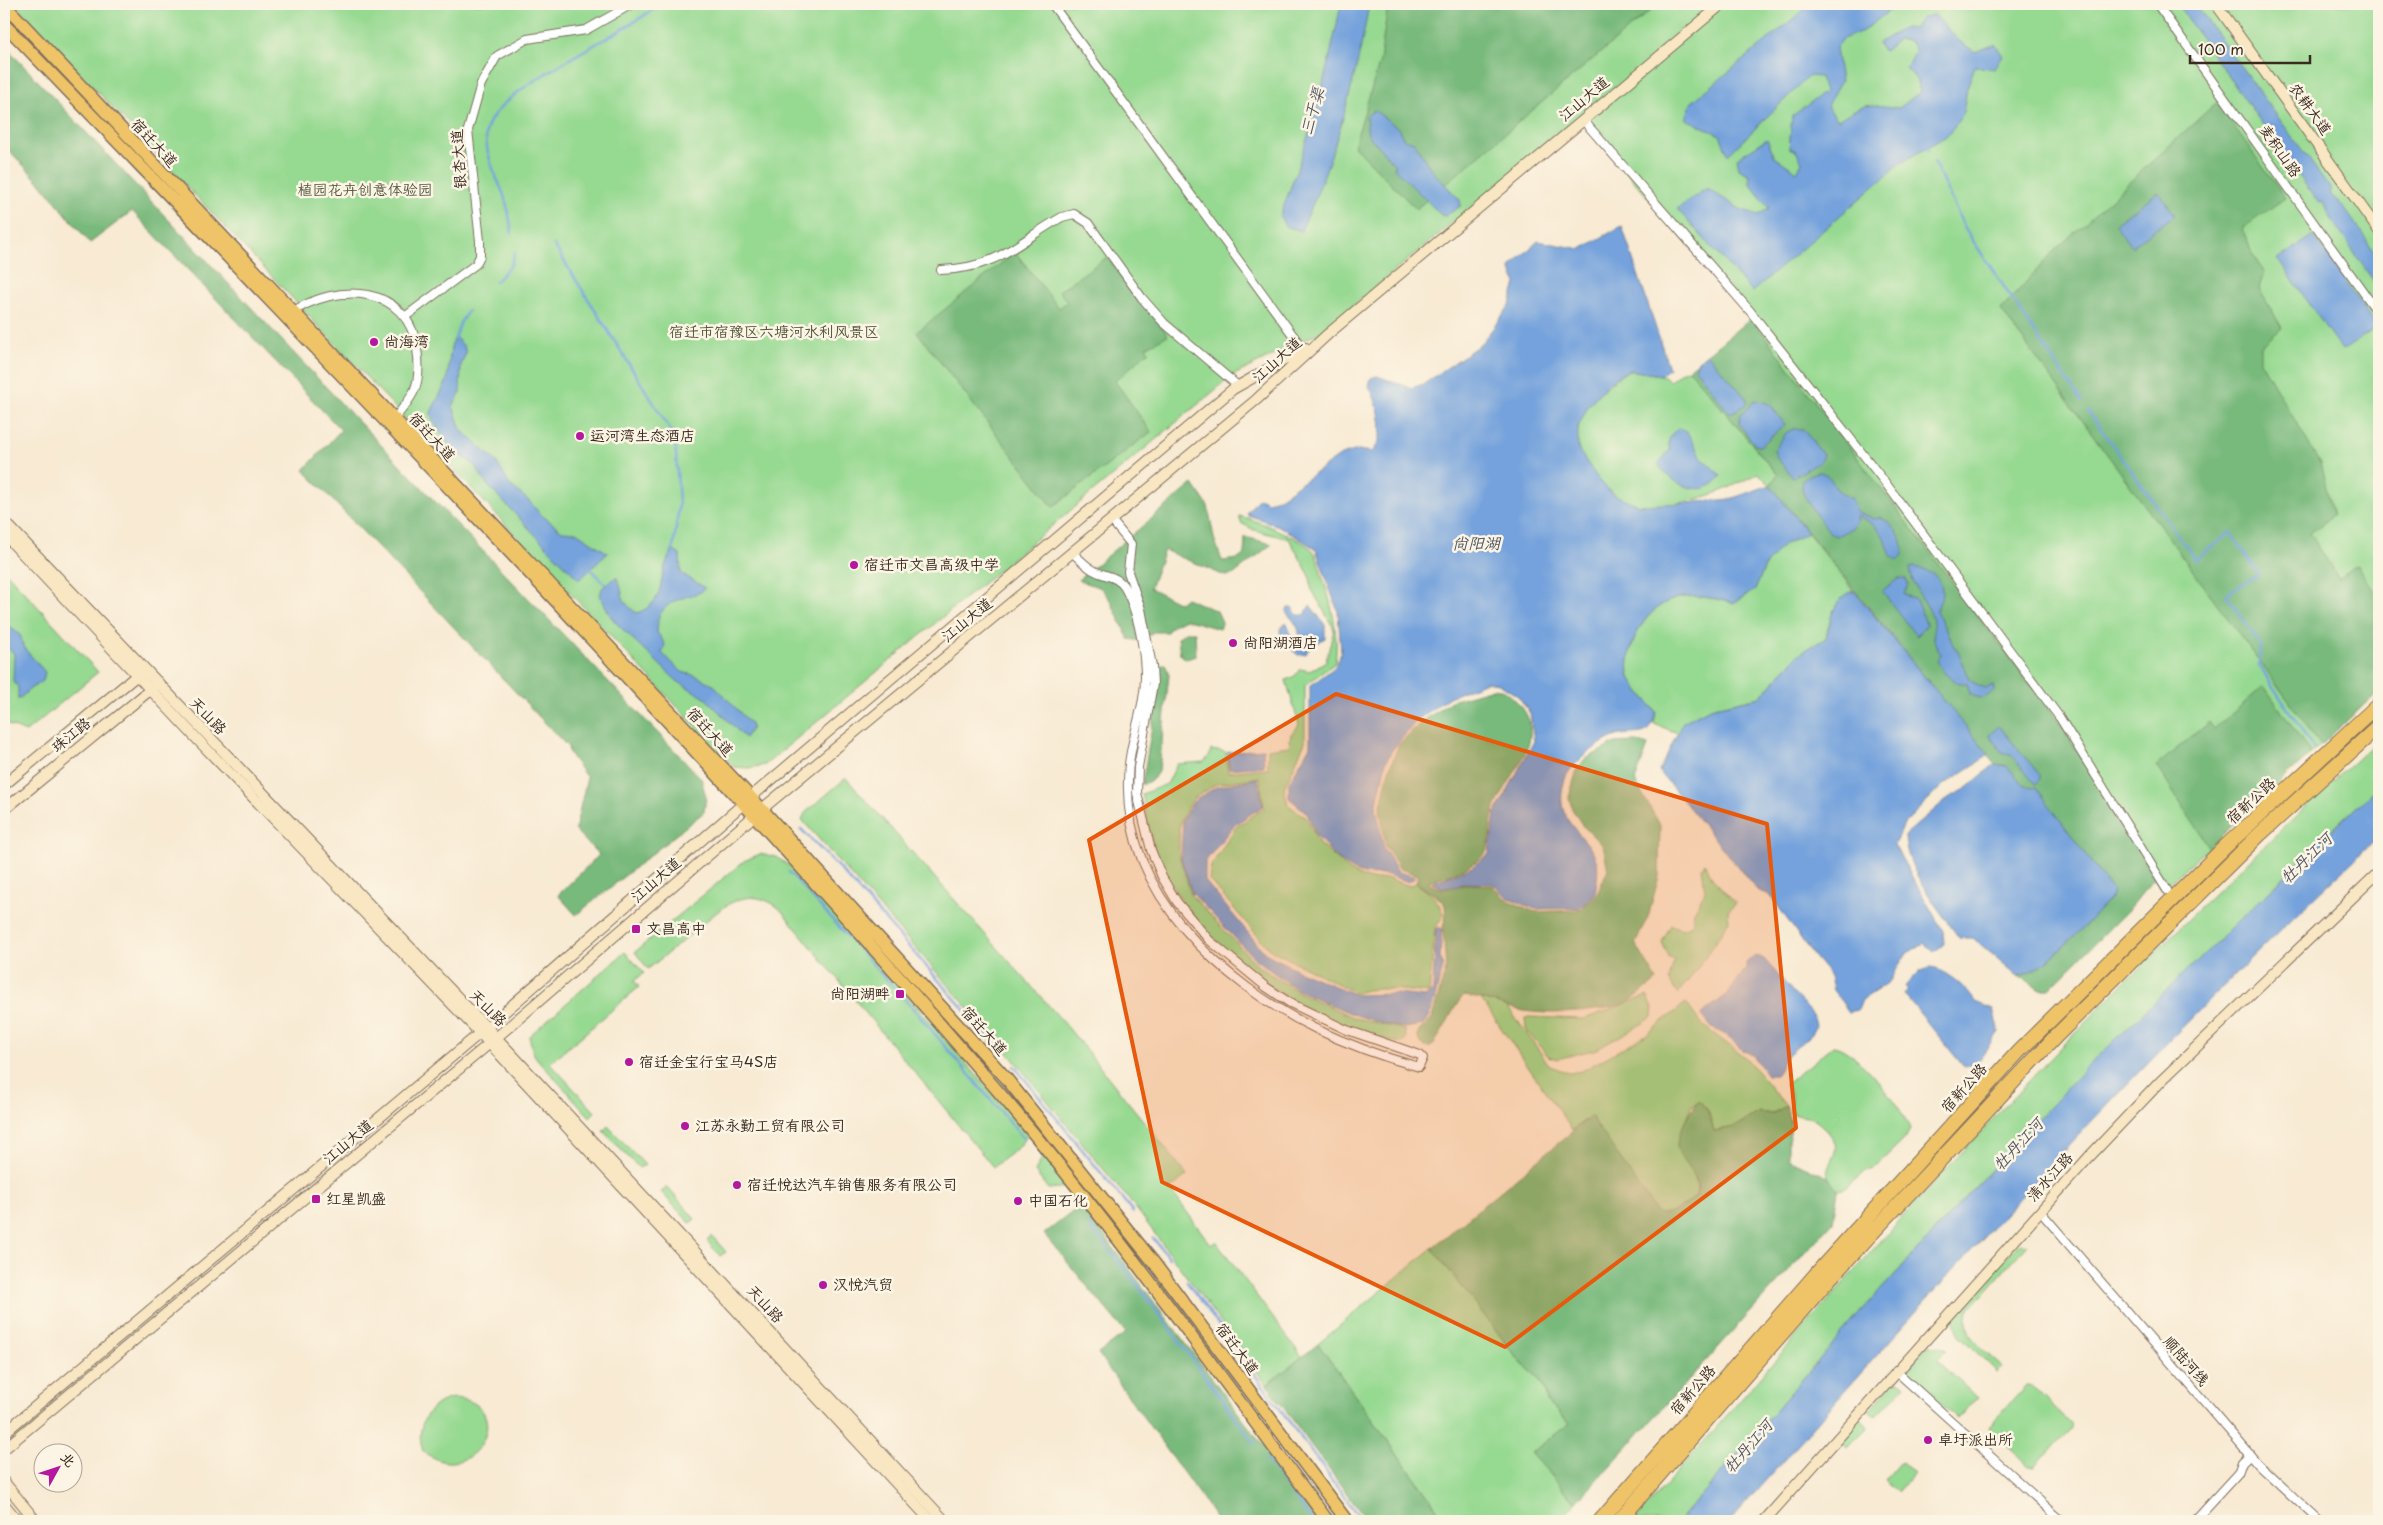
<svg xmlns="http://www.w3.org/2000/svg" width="2383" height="1525" viewBox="0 0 2383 1525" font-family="'Playpen Sans','LXGW WenKai TC',sans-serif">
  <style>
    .green { fill: #96d991; stroke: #688258 }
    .forest { fill: #78b97b; stroke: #5a724c }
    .water { fill: #74a2dc; stroke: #58667d }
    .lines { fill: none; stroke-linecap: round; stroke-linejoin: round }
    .stream { stroke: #74a2dc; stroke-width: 2.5 }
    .street-casing { stroke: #7d6d5d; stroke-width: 10 }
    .secondary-casing { stroke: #7d6d5d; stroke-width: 12 }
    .primary-casing { stroke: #7d6d5d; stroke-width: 14 }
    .highway-casing { stroke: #7d6d5d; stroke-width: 16 }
    .street { stroke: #fff; stroke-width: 8 }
    .secondary { stroke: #f9e7c3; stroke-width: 10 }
    .primary { stroke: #efc469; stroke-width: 11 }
    .highway { stroke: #efc469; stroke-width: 14 }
    .marked { fill: #e8590c; fill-opacity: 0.2; stroke: #e8590c; stroke-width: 4; stroke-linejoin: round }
    .poi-dot { fill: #b5179e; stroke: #fcf5e5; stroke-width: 2 }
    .labels { text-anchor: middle; stroke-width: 5; stroke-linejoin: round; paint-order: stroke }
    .street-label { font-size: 15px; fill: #3b2a1e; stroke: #fcf5e5 }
    .park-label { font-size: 15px; fill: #52563b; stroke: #fcf5e5 }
    .poi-label { font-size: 15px; fill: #3b2a1e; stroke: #fcf5e5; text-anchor: start }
    .water-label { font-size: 16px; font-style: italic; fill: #4f5460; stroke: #fcf5e5 }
  </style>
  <rect width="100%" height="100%" fill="#fcf5e5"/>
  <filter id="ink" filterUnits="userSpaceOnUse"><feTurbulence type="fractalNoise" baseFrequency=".02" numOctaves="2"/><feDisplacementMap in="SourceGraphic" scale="10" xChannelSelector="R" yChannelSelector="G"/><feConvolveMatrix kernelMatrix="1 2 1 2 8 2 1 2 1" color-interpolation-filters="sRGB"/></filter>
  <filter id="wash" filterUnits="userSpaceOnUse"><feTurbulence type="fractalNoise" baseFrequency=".0096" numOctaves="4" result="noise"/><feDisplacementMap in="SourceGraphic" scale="20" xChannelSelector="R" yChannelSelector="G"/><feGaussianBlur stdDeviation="1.12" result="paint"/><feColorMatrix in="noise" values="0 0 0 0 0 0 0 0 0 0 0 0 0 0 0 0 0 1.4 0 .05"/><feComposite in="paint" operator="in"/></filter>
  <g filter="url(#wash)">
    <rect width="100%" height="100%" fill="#f8ead3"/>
    <!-- green -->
    <path class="green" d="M15,4H2379V691L2162,890L2058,721L1751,318L1579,117L1324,330L1232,376L765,765L749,768L734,767Z
      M1689,369L1778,475L1770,485L1758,473C1721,494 1683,508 1639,505C1625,504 1611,493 1601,482C1594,474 1581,459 1578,448C1571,413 1603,386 1629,370L1661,375L1670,381L1682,371Z
      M1239,516C1254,519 1308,541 1315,553C1318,560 1320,569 1322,576C1332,605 1339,632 1335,663L1305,685V742L1284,788L1288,805L1306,817L1319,844L1353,873L1370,880L1386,878L1410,886L1416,883C1429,893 1441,900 1443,917L1435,928L1429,993C1407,991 1378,985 1356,993L1269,949L1209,880L1211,866L1236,827L1264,808L1260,777L1216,784L1193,799L1182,818L1179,828V854L1191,895L1258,966L1300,993L1355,1018L1405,1030L1406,1038L1402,1043C1306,1027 1203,950 1159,864C1152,850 1146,811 1142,794L1167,784L1177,764L1204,762L1209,756L1211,750L1226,752L1228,772L1268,768V749L1289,746L1291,734L1299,725L1286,680L1295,676L1300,669L1310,671L1326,661L1334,629L1311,588L1310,576L1289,539L1254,530L1241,523Z
      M1808,533L1854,591C1834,598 1830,619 1826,638L1799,654L1760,697L1710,708L1683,722L1678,733L1654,724L1656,712C1650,703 1631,684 1629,674C1627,661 1631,644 1637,633C1660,591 1691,592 1733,603L1755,590L1766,564L1784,544Z
      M4,570L98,672L26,732L4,723Z
      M2379,739V785C2244,915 2110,1045 1981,1181C1877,1291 1779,1407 1679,1521H1634C1753,1387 1869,1250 1992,1120C2116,988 2245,861 2379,739Z
      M846,778L1066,1025L1187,1175L1170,1189L1211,1245L1216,1241L1302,1357L1267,1385L1138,1211L1008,1053L802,820L805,813Z
      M760,854L777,857L793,869L939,1031L1027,1135L1019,1147L993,1167L780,909C745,881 720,910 693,932C678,945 663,957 648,969L635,952L744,861Z
      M1705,863L1712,878L1736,903L1728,910L1729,921L1693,975L1677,994L1669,980L1674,960L1669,958L1662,942L1671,925L1683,929L1692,925L1694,910L1705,892L1702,867Z
      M625,952L644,973L634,981L639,987L550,1063L595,1112L590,1117L538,1060L533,1053L529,1036Z
      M1647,996L1653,1007L1652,1017L1645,1022L1597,1049L1557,1059L1548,1056L1531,1036L1526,1029L1525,1018L1529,1017L1584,1019Z
      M1481,999L1507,1006L1550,1066L1569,1073L1582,1071L1646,1035L1686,1003L1702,1025L1746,1058L1786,1106L1772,1114L1759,1112L1734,1127L1714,1131L1708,1110L1699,1101L1691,1106L1677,1144L1682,1158L1694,1173L1697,1190L1693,1199L1673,1213L1665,1215L1657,1213L1590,1116L1572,1130Z
      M1833,1046C1854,1047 1904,1109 1910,1129L1906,1137L1873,1169L1863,1173L1844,1189L1838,1190C1835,1187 1831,1182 1829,1178C1822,1166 1841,1155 1834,1141C1831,1133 1820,1123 1813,1119C1805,1115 1798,1118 1791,1112V1093L1785,1085Z
      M608,1126L645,1165L639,1168L603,1131Z
      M1043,1156H1046L1068,1184L1067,1187L1048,1189L1035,1172Z
      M667,1187L695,1219L690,1223L661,1192Z
      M712,1236L726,1252L720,1256L707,1241Z
      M2019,1243L2027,1245L1968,1311C1961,1336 1986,1352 2002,1367L1997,1372L1961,1337L1952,1318Z
      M1432,1248L1522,1364C1537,1375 1545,1384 1547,1402L1570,1423L1532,1453L1576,1503L1559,1521H1446L1318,1344Z
      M1929,1344L1947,1350L1937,1360L1977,1398L1957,1419L1906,1371Z
      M1897,1381L1905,1385L1875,1417L1869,1411L1892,1383Z
      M2031,1385L2072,1424L2070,1430L2034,1467L2029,1466L1991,1431L1989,1426L2026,1386Z
      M454,1398C520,1402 474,1493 423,1451C414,1427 429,1401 454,1398Z
      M1861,1418L1868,1427L1847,1448L1840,1441Z
      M1901,1461L1914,1473L1897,1492L1884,1481Z"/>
    <!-- forest -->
    <path class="forest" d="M1388,4H1658L1416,209L1354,146L1380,61Z
      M4,45L355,418L701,778L706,797L704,812L576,915L558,895L599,855L575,830L587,778L569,753L568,747L304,470L341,430L132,211L90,243L42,185L4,145Z
      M2217,102L2285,198L2243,228L2251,251L2264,271L2259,289L2282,328L2260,347V361L2320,463L2333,516L2310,533L2338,578L2357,565L2376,595L2379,593V691L2321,745L2001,310L2053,252Z
      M1015,252L1059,308L1067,302L1059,291L1107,257L1168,335L1146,347L1149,351L1115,381L1151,432L1053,507L917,332Z
      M1751,318L2058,721L2155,877L2131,907L2049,989H2041L2018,976C2048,970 2088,921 2111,898L2113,892L2007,766L1995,764L1770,485L1778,475L1689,369Z
      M1193,484L1208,506L1214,538L1222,561L1238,559L1244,555L1245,537L1272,544L1233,575L1225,576L1164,550L1150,588L1180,603L1186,598L1217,611L1222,622L1219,629L1185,619L1173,625L1167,632H1153L1142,641L1129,639L1110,600L1101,588L1078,580Z
      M1185,632H1195L1196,656L1186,659L1180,654L1178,638Z
      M1165,664L1169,674L1159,770L1153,779L1142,785L1158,691V667Z
      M2264,686L2311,754L2209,847L2156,766L2209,722L2214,729Z
      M1496,688C1506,691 1511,695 1518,703C1553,739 1503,778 1493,814C1489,826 1493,844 1484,855C1470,869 1447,875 1429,881L1430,885L1443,889L1468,884L1493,886L1507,900L1535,912L1580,910L1597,894L1608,869L1603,846L1583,826L1572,809L1569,797L1577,770L1584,760L1615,743L1637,742L1648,745L1635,781L1660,825L1659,876L1648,917L1635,943L1657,980C1649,986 1641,993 1633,999C1610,1013 1545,1016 1519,1010C1500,1005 1483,998 1463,996C1450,1012 1445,1031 1431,1047H1424L1418,1039V1032L1432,1018L1446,969L1443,927L1446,916L1445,905L1439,898L1416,883L1418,875L1400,869L1386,846L1380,810L1388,773L1399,744L1419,724L1451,701Z
      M1699,1100L1708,1111L1714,1131L1734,1127L1759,1112L1772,1114L1786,1106L1792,1126L1788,1141V1159L1828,1177L1838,1190L1833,1222L1576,1503L1531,1453L1570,1423L1547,1402C1545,1384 1537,1375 1522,1364L1432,1248L1591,1116L1657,1213C1667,1216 1672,1213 1681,1207C1685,1204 1691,1201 1694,1198C1708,1180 1678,1162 1677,1145C1677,1135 1692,1106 1699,1100Z
      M1079,1207L1084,1209L1320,1521H1218L1098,1354L1126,1333L1044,1234Z
      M1318,1344L1445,1520L1446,1521H1367L1267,1385Z"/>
    <!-- water -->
    <path class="water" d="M1341,4H1369C1356,82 1334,159 1301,231L1285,226L1280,216C1307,146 1327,77 1341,4Z
      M1811,4H1898L1863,31L1843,39L1836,48L1841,81L1827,106L1838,120C1865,102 1868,104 1899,108L1920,92L1916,79L1906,68L1916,52L1911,42L1899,39L1885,51L1881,49L1878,43L1904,28L1914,29L1921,19L1934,14L1958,40L1975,52L1995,44L2003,56L1995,69L1975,66L1967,88L1963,114L1948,135L1902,162L1752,292L1677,209L1707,188L1740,209L1759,215L1769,208L1750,184V175L1739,169L1737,158L1767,139L1775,157L1797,172L1802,162L1796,151L1789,148L1792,116L1825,92L1820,77L1809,76L1728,155L1720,135L1686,119L1691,103Z
      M2177,4H2195L2330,188L2331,195L2343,206L2379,258V289L2333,222L2323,202L2317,201Z
      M1374,110L1398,128L1404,139L1414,142L1432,171L1460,200L1461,206L1445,216L1441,215L1395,169L1394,164L1368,135L1366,117Z
      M2158,192L2175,215L2131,247L2115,224Z
      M1622,226L1669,368L1661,375L1628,370L1607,384L1588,406L1578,427V449L1596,476L1612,494L1638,505L1687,503L1730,499L1770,485L1808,533L1784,544L1766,564L1755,590L1733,603C1691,592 1660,591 1637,633C1631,644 1627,661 1629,674C1631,684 1650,703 1656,712C1650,742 1637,730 1617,736C1602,740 1569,765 1565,779C1550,825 1589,831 1597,863C1599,872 1596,885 1595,894L1580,908L1535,909L1507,897L1493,884L1469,883L1444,888L1431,883L1472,867L1489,854L1495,814L1534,741L1530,713L1518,696L1499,684L1486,682L1449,697L1417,720L1393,749L1386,762L1376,808L1384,848L1398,872L1415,877L1409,882L1385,874L1369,875L1356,872L1335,857L1316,835L1307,813L1289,798V783L1310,746V686L1335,667L1341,652L1338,612L1316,549L1279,526L1248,515L1247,512L1259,498L1268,502L1278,499L1341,455L1358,450L1372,452C1388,436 1379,405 1369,386L1371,378L1377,376L1411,388L1424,384L1482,343L1510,305L1516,283L1510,267L1538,241L1581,249Z
      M2313,235L2377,327L2342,351L2278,259Z
      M455,337L464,346L466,353L461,365L460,394L453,406L461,430L496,461L509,484L531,503L539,513L562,531L576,532L608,553L579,580L488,486L475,466L450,446L432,419L431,412L447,381L451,347Z
      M1707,354L1747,399L1746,405L1731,413L1727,410L1695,368L1698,361Z
      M1756,400L1770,404L1785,425L1760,446H1756L1739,424L1741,414Z
      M1678,428L1687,432L1702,458L1721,476C1704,501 1672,485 1658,464L1670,450C1667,439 1670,435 1678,428Z
      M1794,429H1803L1823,455L1820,462L1793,477L1777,458L1774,450L1787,432Z
      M1820,472C1837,477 1831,492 1851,498L1857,512L1875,519L1880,517C1893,523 1906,540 1903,555L1898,560L1891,556C1884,533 1879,525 1857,516L1858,520L1852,528L1837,536L1831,534C1821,519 1778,477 1820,472Z
      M673,550L680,555L681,573L705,588L701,592C685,598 668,599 659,616C657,621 658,626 657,632L665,644L662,653L682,672L697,676L715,686L751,724L752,728L745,738L705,698L677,681L620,627L611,617L603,601L600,596L602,588L616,577C626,591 616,599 637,613C670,601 655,574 673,550Z
      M1914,567C1941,573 1949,587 1936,611L1961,658L1970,680L1979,686L1987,688L1993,685L1994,690C1986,699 1980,700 1970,694L1967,684L1955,682L1943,672L1937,660L1941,654C1930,640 1936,632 1932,617C1927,600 1912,591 1910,568Z
      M1899,578L1906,579L1908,584L1904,595L1915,598L1927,625L1916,636L1882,591Z
      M1854,591L1989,755L1943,785L1904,824L1894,845L1943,931L1944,944L1934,952L1924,943L1906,954L1889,982L1862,1000L1858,1010L1849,1012L1833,990L1830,976L1814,957L1770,895L1757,890L1659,771L1683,722L1710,708L1760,697L1799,654L1826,638C1831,618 1833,598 1854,591Z
      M1310,605L1325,625V638L1309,648L1306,654L1298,655L1281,640L1280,630L1286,622L1295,643C1305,632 1294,621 1286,612L1288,608H1293L1297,615H1305Z
      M4,622L20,635L25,649L45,672L43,681L30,689L18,700V687L13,681L14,653L4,646Z
      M1999,726L2040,775V779L2035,784L2012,756L2002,752L1989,735Z
      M1263,749L1264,766L1229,769L1228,752Z
      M1995,764L2007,766L2025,786L2036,787L2113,892L2111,898C2088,921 2048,970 2018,976L1973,938H1959C1940,910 1905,870 1905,835L1948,798L1964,790Z
      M1258,778L1263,806L1234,825L1218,845L1205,862V881L1265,953L1299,971L1356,995L1396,994L1425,997L1433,991L1436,929L1438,927L1442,929L1440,957L1443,967L1431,1012L1423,1025L1405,1028L1387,1025L1350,1013L1298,990L1256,960L1192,893L1181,859L1183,819L1194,801L1216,787Z
      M2379,785V837C2147,1050 1938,1285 1730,1521H1679L1865,1307L2077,1077Z
      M1755,955L1764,959L1813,1015L1816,1025L1812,1034L1783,1059L1780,1070L1775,1075H1767L1753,1055L1742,1050L1726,1035L1712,1028L1701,1014L1728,994L1746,968V963Z
      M1929,968C1944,968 1968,989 1975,1002L1993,1009L1999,1032L1977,1063L1964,1067L1904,994L1908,990L1905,986L1920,971Z"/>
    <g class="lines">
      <!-- stream -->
      <path class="stream" d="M1927,147L1929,151
        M1934,162L1965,229L2081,401
        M512,234C510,220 508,205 503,193C495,174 486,156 486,135C486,90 627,35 659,4
        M554,245L675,437L679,505L673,550
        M495,282L511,265L515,252
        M455,339L460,323L468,311
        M2088,411L2196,560L2230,532L2259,574L2226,594L2260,645L2259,665L2314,749
        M589,567L605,584
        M801,829L839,868L1003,1053
        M789,872L917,1013L1023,1138
        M1014,1066L1133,1212
        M1089,1225L1136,1283L1255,1444
        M1153,1238L1169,1258
        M1187,1282L1362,1521
        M1266,1459L1312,1521"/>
    </g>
  </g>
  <g filter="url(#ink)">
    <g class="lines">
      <defs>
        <path id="street" d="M1052,4L1303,349
          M2157,4L2379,314
          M1583,120L1750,311L1884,481L2060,718L2167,890
          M941,270C999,268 1016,243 1062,217L1074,214L1088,223L1142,298L1164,323L1238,386
          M291,313C336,282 408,284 417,349C419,362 420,378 414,391C409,402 400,412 392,421
          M406,316L476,264L480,256V241L468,130L481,84L497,56L527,39L586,30L632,4
          M1073,553C1079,559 1086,566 1093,570C1105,577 1117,575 1125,588C1140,615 1149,668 1143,699C1138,726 1128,752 1128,780C1124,894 1222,983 1316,1029C1349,1045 1383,1057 1419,1067L1423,1058L1420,1055L1347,1030L1290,1003L1266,987L1209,940L1177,902L1162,877L1151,850L1137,793L1138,767L1153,684L1152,666L1141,609L1128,572L1131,544L1112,521
          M2040,1211L2258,1464L2319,1521
          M1896,1371L2062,1521
          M2194,1521L2238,1473L2242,1462L2249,1455"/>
        <path id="secondary" d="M2216,4L2379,231
          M4,521L504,1046L945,1521
          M4,534L198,740L480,1033L931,1521
          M4,785L141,672
          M4,810L156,685
          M4,1433L486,1028L751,797L1233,389L1306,348
          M4,1449L490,1043L762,809L1256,400L1328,334L1722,4
          M4,1482L36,1521
          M4,1504L18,1521
          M1764,1521L2089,1157L2162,1080L2379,872"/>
        <path id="primary" d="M4,4L762,809L1006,1078L1155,1264L1347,1521
          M4,24C340,374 681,722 997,1090C1115,1228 1220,1376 1328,1521"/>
        <path id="highway" d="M1600,1521L1825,1264L2019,1051L2228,844L2379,704
          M1619,1521L1830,1278L2057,1035L2259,835L2379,726"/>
      </defs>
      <!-- street casing -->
      <use href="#street" class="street-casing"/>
      <!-- secondary casing -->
      <use href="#secondary" class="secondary-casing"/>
      <!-- primary casing -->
      <use href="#primary" class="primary-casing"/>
      <!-- highway casing -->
      <use href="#highway" class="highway-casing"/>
      <!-- street -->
      <use href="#street" class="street"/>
      <!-- secondary -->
      <use href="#secondary" class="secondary"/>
      <!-- primary -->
      <use href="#primary" class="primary"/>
      <!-- highway -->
      <use href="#highway" class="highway"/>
    </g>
  </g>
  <!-- marked area -->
  <path class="marked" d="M1336,694L1767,824L1796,1128L1505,1347L1162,1182L1089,840Z"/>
  <!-- markers -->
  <g class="poi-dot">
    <circle cx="374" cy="342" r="5"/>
    <circle cx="580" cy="436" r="5"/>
    <circle cx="854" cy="565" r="5"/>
    <circle cx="1233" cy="643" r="5"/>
    <rect x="631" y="924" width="10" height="10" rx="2.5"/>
    <rect x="895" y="989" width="10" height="10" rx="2.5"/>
    <circle cx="629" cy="1062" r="5"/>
    <circle cx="685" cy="1126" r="5"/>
    <circle cx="737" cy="1185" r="5"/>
    <rect x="311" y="1194" width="10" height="10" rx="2.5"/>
    <circle cx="1018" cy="1201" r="5"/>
    <circle cx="823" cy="1285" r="5"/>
    <circle cx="1928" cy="1440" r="5"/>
  </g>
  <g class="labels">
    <!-- street labels -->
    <g class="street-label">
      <text transform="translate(1584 99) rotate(-40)" y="5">江山大道</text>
      <text transform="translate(2310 109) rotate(54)" y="5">农耕大道</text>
      <text transform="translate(154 143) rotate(47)" y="5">宿迁大道</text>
      <text transform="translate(2280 151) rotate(55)" y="5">麦积山路</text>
      <text transform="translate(459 159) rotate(-94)" y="5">银杏大道</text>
      <text transform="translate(1277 360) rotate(-42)" y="5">江山大道</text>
      <text transform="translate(432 437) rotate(47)" y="5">宿迁大道</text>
      <text transform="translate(967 620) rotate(-39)" y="5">江山大道</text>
      <text transform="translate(208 716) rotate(46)" y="5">天山路</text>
      <text transform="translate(710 732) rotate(47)" y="5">宿迁大道</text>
      <text transform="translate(71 735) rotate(-39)" y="5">珠江路</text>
      <text transform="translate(2251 801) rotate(-43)" y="5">宿新公路</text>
      <text transform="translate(656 880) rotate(-41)" y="5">江山大道</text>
      <text transform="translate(488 1008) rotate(45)" y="5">天山路</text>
      <text transform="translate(984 1031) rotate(48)" y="5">宿迁大道</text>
      <text transform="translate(1964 1088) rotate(-48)" y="5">宿新公路</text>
      <text transform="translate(348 1142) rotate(-40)" y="5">江山大道</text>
      <text transform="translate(2050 1177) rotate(-48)" y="5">清水江路</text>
      <text transform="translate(765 1304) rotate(47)" y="5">天山路</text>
      <text transform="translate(1237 1349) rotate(53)" y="5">宿迁大道</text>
      <text transform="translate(2186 1361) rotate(49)" y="5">顺陆河线</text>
      <text transform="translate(1693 1390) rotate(-49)" y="5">宿新公路</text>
    </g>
    <!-- park labels -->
    <g class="park-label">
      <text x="365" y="195">植园花卉创意体验园</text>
      <text x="774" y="337">宿迁市宿豫区六塘河水利风景区</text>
    </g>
    <!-- poi labels -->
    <g class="poi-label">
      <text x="384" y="347">尚海湾</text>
      <text x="590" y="441">运河湾生态酒店</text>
      <text x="864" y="570">宿迁市文昌高级中学</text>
      <text x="1243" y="648">尚阳湖酒店</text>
      <text x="646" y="934">文昌高中</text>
      <text x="890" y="999" text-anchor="end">尚阳湖畔</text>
      <text x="639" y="1067">宿迁金宝行宝马4S店</text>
      <text x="695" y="1131">江苏永勤工贸有限公司</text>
      <text x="747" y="1190">宿迁悦达汽车销售服务有限公司</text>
      <text x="326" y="1204">红星凯盛</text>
      <text x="1028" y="1206">中国石化</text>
      <text x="833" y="1290">汉悦汽贸</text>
      <text x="1938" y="1445">卓圩派出所</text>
    </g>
    <!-- water labels -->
    <g class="water-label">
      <text transform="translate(1312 111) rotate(-74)" y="6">三干渠</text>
      <text x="1476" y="549">尚阳湖</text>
      <text transform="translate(2306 858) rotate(-44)" y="6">牡丹江河</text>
      <text transform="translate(2018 1144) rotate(-47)" y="6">牡丹江河</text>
      <text transform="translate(1748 1446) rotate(-49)" y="6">牡丹江河</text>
    </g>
  </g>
  <!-- margin -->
  <rect width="2383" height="1525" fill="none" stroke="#fcf5e5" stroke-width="20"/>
  <!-- north arrow -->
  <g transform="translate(58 1468) rotate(50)"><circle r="24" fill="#fcf5e5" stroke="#afa495"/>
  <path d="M0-4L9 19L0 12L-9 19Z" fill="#b5179e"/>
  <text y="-8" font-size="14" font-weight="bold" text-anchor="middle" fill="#3b2a1e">北</text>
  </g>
  <!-- scale -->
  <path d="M2190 55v8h120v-8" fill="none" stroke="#3b2a1e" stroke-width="2.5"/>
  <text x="2198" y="55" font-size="15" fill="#3b2a1e" stroke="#fcf5e5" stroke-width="4" paint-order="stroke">100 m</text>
</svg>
